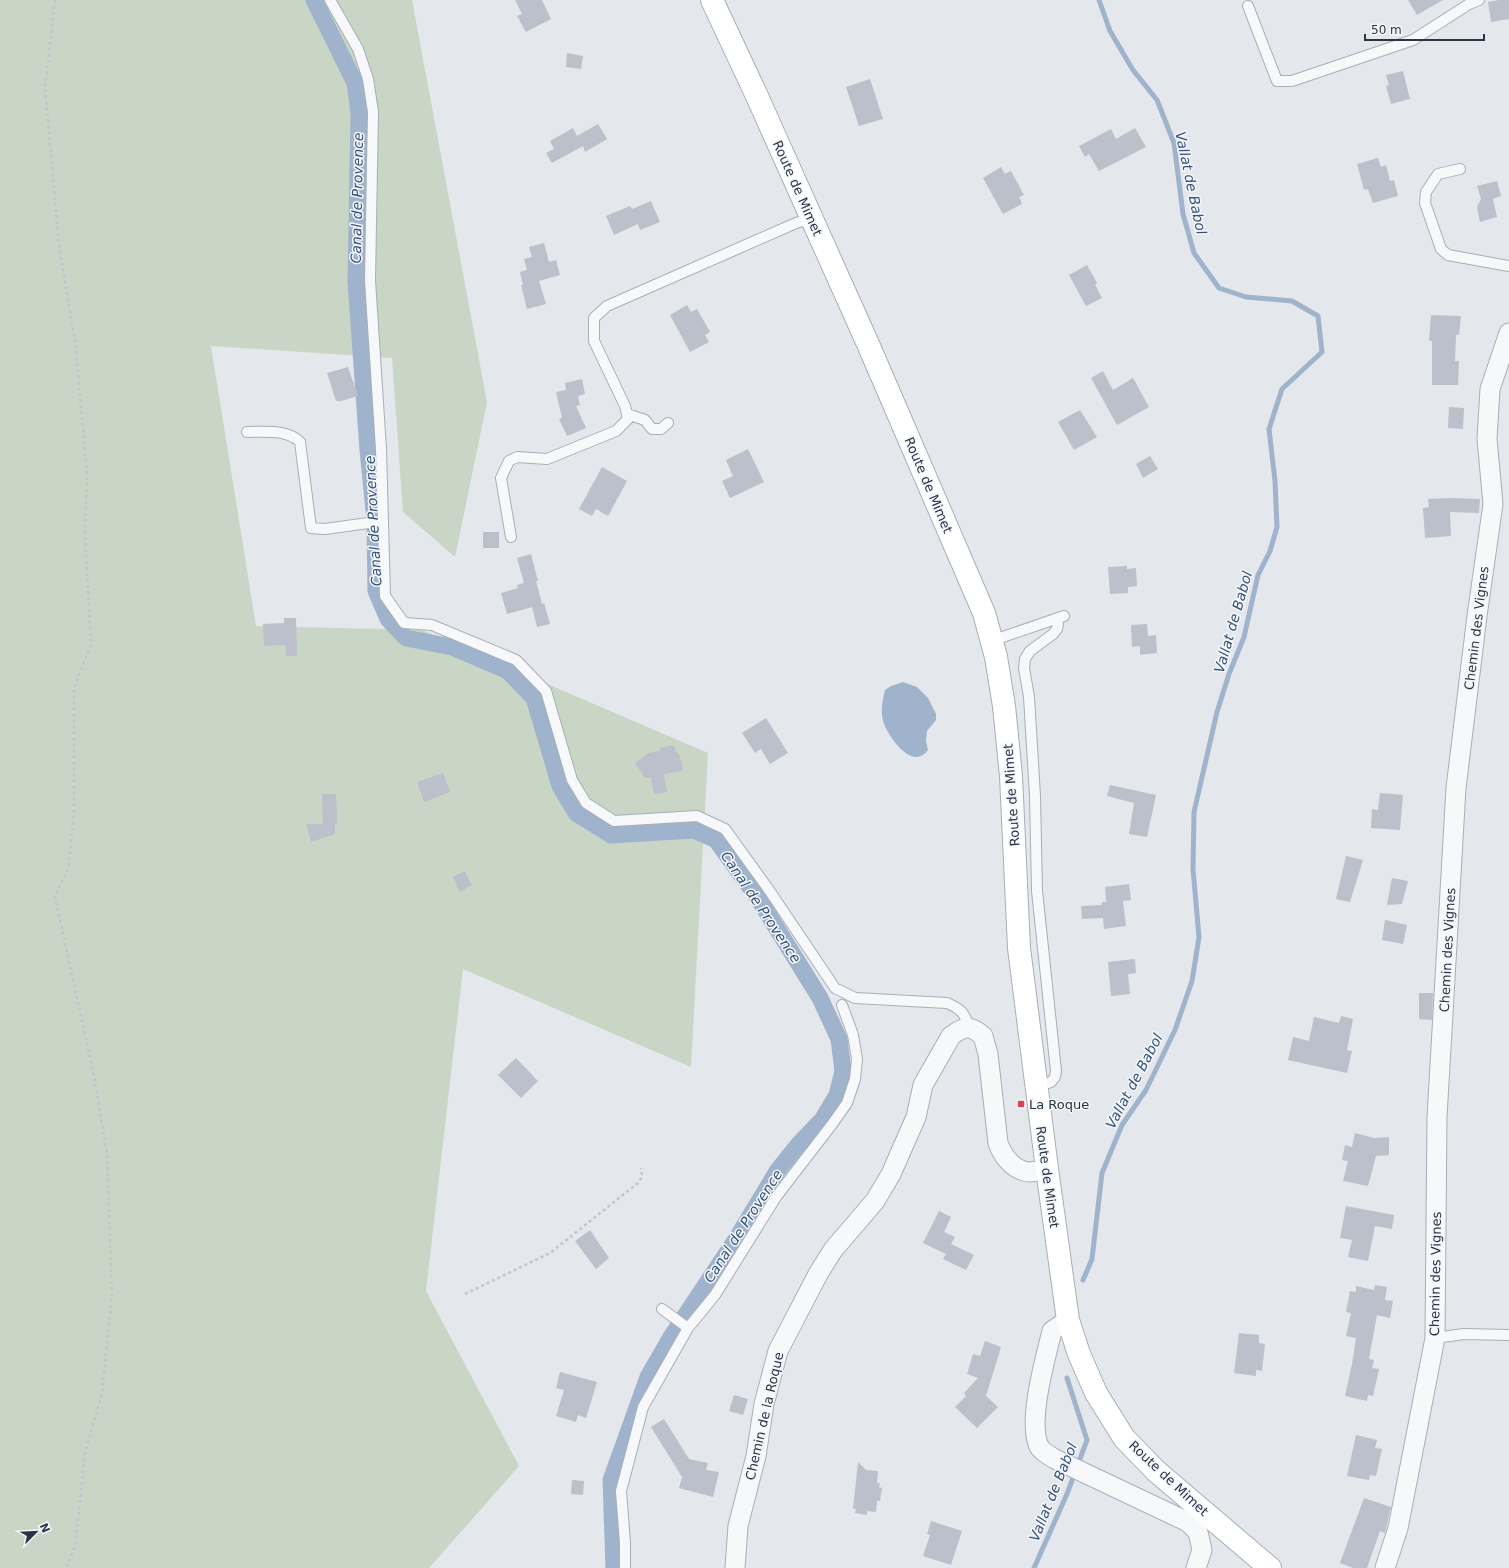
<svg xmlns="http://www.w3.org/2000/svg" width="1509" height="1568" viewBox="0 0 1509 1568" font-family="'DejaVu Sans',sans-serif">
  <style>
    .green { fill: #c9d6c5 }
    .water { fill: #9fb4cc }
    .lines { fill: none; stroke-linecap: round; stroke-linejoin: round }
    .stream { stroke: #9fb4cc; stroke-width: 5 }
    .canal { stroke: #9fb4cc; stroke-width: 17 }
    .building { fill: #bbc0ca }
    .lane-casing { stroke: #a9aeb7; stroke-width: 12 }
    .street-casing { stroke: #a9aeb7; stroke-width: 21 }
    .secondary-casing { stroke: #a9aeb7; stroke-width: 24 }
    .path { stroke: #c2c5cb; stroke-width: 2.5; stroke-dasharray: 3 3; stroke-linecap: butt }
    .lane { stroke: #f7f8fa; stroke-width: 10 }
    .street { stroke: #f7f8fa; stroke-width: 19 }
    .secondary { stroke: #fff; stroke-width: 22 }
    .poi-dot { fill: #d1495b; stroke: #f4f6f9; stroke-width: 1.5 }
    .labels { text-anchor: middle; stroke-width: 3; stroke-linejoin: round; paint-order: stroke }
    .street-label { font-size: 13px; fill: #2b3445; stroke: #f4f6f9 }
    .poi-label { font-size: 13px; fill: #2b3445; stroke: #f4f6f9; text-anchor: start }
    .water-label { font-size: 14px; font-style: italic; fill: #34527a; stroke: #f4f6f9 }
  </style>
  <rect width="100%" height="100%" fill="#e4e7ec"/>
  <!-- green -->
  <path class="green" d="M0,0H412L487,402L455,557L403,512L392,358L211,346L256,626L422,630L708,753L691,1067L463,969L426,1291L519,1466L429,1568H0Z"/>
  <!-- water -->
  <path class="water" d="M903,682L917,687L928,698L936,714V720L927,731L926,741L928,750C913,771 890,739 884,724C880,712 882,702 885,690L891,686Z"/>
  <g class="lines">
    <!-- stream -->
    <path class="stream" d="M1083,1280L1092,1259L1102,1173L1122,1125L1146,1090L1175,1030L1192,981L1199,937L1193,869L1194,812L1217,712L1229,674L1244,637L1258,575L1270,551L1277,527L1275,481L1269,429L1282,389L1322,352L1318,316L1292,301L1246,297L1219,288L1194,253L1183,214L1174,143L1157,100L1133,70L1110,31L1099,0
      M1034,1568L1067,1494L1087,1440L1067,1378"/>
    <!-- canal -->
    <path class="canal" d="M314,0L355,83L359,113L356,281L368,450L375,521L376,591L388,619L406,638L452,647L508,671L534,698L560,786L576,813L611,835L694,830L716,840L758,898L820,998L839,1039L843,1071L837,1095L822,1120L798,1145L778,1170L735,1241L671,1337L648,1377L611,1480L614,1568"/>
  </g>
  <!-- building -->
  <path class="building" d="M515,0H542L551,19L526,32L517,16L522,14Z
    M1408,0H1443L1417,15Z
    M1499,0H1509V19L1491,22L1488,2Z
    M567,53L583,56L581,69L566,67Z
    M1403,71L1410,99L1391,104L1386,86L1389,85L1386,75Z
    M870,79L883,119L859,126L846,87Z
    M598,124L607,139L585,152L583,146L552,163L546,153L554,149L550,141L573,128L577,136Z
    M1135,128L1146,147L1099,171L1089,154L1085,157L1079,146L1111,129L1116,139Z
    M1378,158L1381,167L1386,165L1390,181L1394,180L1398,196L1373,203L1368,189L1364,190L1357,164Z
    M1001,167L1005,174L1011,171L1024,195L1019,197L1022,204L1003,214L983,178Z
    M1497,181L1501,196L1493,199L1497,217L1480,222L1477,207L1481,199L1477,186Z
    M651,201L660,222L640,230L638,224L614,235L606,216L630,206L632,209Z
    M544,243L549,262L556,260L560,275L539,281L546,304L527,309L521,285H523L520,272L527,270L524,259L532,257L529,247Z
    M1087,265L1097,283L1095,284L1102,298L1086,306L1069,275Z
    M687,305L691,312L697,309L710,332L705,335L709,342L690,352L670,315Z
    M1431,315L1461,316L1459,335H1456L1455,361H1459L1458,385H1432V341H1429Z
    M348,367L358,396L341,401H336L327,373Z
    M1103,371L1113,390L1133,378L1149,407L1117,425L1091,378Z
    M582,379L585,394L578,396L580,405L576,406L586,428L567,436L559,419L562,418L556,392L566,390L565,383Z
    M1449,407L1464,408L1463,429L1448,428Z
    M1080,410L1097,437L1074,450L1058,422Z
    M748,449L764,482L730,498L722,481L733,476L726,460Z
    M1150,456L1158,469L1143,478L1136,464Z
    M602,467L627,481L608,516L596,509L592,516L579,509Z
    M1449,498L1480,499L1479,513L1450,512L1451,536L1425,538L1423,508L1429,507L1428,499Z
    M483,532H499V548H483Z
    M531,554L538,581H536L542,604L544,603L550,624L537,627L532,607L507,614L501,593L518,588L517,585L524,583L517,558Z
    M1127,566V569L1136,568L1137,586L1128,587V593L1110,594L1108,567Z
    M284,618H296L297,656H286V645L264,646L263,624L284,623Z
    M1147,624L1148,636L1156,635L1157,653L1140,655V646L1132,647L1131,625Z
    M766,718L788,753L770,764L761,749L755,753L742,733Z
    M674,745L676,753L678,752L680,757L683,771L664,774L667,792L654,794L651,778H645L635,763L649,753L660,751V748Z
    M443,773L450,792L424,802L417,782Z
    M1110,785L1156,795L1147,837L1129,834L1134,803L1107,796Z
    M1380,793L1403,795L1400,830L1371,828L1372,809L1378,810Z
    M322,794H336L337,823H335V834L311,842L306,824H323Z
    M1346,856L1363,860L1350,902L1336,899Z
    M465,871L472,885L460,892L453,877Z
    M1392,878L1408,881L1402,904L1387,905Z
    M1129,884L1131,900L1123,901L1126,926L1104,929L1103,918L1082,919L1081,906L1102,905V902H1106L1105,887Z
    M1385,920L1407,925L1403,944L1382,940Z
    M1135,959L1136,973L1128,974L1130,994L1111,996L1108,962Z
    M1419,993H1433L1432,1020L1419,1019Z
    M1341,1016L1353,1019L1347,1050L1352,1051L1347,1073L1288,1060L1293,1037L1309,1041L1314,1017L1339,1023Z
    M516,1058L538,1081L521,1098L498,1075Z
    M1355,1133L1374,1138L1389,1137V1155L1376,1156L1368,1186L1343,1181L1348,1161L1342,1160L1345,1145L1352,1147Z
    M1346,1206L1394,1215L1392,1229L1375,1226L1368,1261L1348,1257L1352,1240L1340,1238Z
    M939,1211L951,1217L944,1232L955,1237L951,1244L974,1255L966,1270L943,1259L946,1254L923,1243Z
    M590,1230L609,1258L596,1269L575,1241Z
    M1375,1285L1387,1287L1385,1300L1393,1301L1390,1318L1377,1315L1369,1359L1374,1360L1372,1368L1379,1369L1373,1396L1368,1395L1367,1401L1345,1396L1352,1364L1356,1338L1346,1336L1351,1313L1346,1312L1350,1291L1356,1292V1286L1374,1290Z
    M1239,1333L1259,1335V1343L1265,1344L1262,1371L1256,1370V1376L1234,1373Z
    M985,1341L1001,1347L986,1396L998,1407L977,1428L955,1407L966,1396L964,1393L978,1378L967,1374L973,1354L980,1356Z
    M560,1372L597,1382L586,1418L578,1415L576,1422L556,1416L564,1390L556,1388Z
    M734,1395L748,1399L743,1415L729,1411Z
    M664,1419L689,1459L708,1463L706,1470L719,1472L713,1497L679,1488L682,1477L651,1427Z
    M1356,1435L1377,1440L1375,1448L1382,1449L1376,1476L1370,1475L1369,1480L1347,1476Z
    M858,1462L866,1470L878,1471L877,1483H880L879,1487L882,1488L880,1501H877L876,1512L867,1511V1515L855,1513L856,1509H853Z
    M572,1480L584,1481L583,1495L571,1494Z
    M1364,1498L1391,1507L1385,1533L1380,1531L1367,1568H1353L1340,1563Z
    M931,1521L962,1531L951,1565L923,1556L930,1535L927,1534Z"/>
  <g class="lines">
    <defs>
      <path id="lane" d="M330,0L358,49L368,79L373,112L370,280L381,449L385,596L404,623L432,625L516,660L546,691L572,780L586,803L614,821L697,816L725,829L769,890L835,988L855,998L947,1003C961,1009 965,1013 969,1028
        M1248,6L1277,81H1292L1413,40L1469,4L1479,0
        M1460,169L1438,174L1426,192L1425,203L1441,249L1448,255L1509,266
        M627,414L645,420L652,429H661L668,423
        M247,432C264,432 287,429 300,442L311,528L325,529L383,521
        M511,537L501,478L509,461L517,457L547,459L616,431L628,419L625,406L594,341V318L607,306L796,223L812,218
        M991,641L1064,616
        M1036,1087L1051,1082L1055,1077L1056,1071L1037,891L1035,796L1029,697L1024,668L1025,659L1030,651L1053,634L1057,629L1058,624L1056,619
        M662,1309L688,1328
        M1435,1338L1464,1334L1509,1335
        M625,1568V1543L621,1491L643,1407L688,1328L715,1295L776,1197L833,1123L847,1103L855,1079L857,1059L853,1035L842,1005"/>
      <path id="street" d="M1068,1320L1052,1331C1046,1356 1026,1425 1040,1448C1043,1452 1050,1456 1055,1459L1188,1522L1198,1532L1202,1550L1196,1568
        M735,1568L738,1526L756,1456L764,1404L778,1351L818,1274L833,1250L875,1201L891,1174L916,1117L923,1085L951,1036C964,1026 970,1025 983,1036L988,1054L998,1143C1003,1157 1014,1171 1030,1172C1036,1172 1041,1170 1047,1169
        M1385,1568L1398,1528L1435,1338L1437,1117L1456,788L1477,616L1493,504L1487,439L1490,389L1509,333"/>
      <path id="secondary" d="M712,0L756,94L868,344L984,613L996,657L1004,706L1011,776L1019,948L1047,1169L1068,1320L1079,1354L1096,1393L1124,1438L1156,1471L1270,1568"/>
    </defs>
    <!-- lane casing -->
    <use href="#lane" class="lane-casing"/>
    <!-- street casing -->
    <use href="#street" class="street-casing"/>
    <!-- secondary casing -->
    <use href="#secondary" class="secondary-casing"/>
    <!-- path -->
    <path class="path" d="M55,0L45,88L59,245L75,341L87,473L85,534L91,644L74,688V816L68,869L55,897L94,1076L107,1154L112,1294L102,1393L85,1453L75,1547L66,1568
      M465,1294L550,1253L638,1183L642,1177L641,1168"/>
    <!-- lane -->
    <use href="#lane" class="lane"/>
    <!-- street -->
    <use href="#street" class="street"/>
    <!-- secondary -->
    <use href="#secondary" class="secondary"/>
  </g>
  <!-- markers -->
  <rect class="poi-dot" x="1017" y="1100" width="8" height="8" rx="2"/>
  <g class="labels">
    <!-- street labels -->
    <g class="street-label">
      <text transform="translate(798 188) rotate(66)" y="5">Route de Mimet</text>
      <text transform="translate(929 485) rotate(67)" y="5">Route de Mimet</text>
      <text transform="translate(1476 628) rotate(-83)" y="5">Chemin des Vignes</text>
      <text transform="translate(1011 795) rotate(-94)" y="5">Route de Mimet</text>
      <text transform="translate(1447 950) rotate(-87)" y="5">Chemin des Vignes</text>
      <text transform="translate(1048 1177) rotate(82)" y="5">Route de Mimet</text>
      <text transform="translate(1435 1274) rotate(-89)" y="5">Chemin des Vignes</text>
      <text transform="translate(764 1416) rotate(-77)" y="5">Chemin de la Roque</text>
      <text transform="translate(1169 1478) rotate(43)" y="5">Route de Mimet</text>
    </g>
    <!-- poi labels -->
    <g class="poi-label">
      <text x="1029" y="1109">La Roque</text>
    </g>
    <!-- water labels -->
    <g class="water-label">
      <text transform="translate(1191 183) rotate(78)" y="5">Vallat de Babol</text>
      <text transform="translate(357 198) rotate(-89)" y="5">Canal de Provence</text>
      <text transform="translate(373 521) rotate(-93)" y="5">Canal de Provence</text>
      <text transform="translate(1233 622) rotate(-74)" y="5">Vallat de Babol</text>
      <text transform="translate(761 907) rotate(56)" y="5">Canal de Provence</text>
      <text transform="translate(1134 1081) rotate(-62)" y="5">Vallat de Babol</text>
      <text transform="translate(743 1226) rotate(-57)" y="5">Canal de Provence</text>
      <text transform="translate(1053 1492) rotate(-68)" y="5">Vallat de Babol</text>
    </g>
  </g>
  <!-- north arrow -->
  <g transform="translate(36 1532) rotate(66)" stroke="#f4f6f9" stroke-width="3" paint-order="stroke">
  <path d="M0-3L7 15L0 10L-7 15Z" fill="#2b3445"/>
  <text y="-6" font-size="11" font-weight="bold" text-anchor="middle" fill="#2b3445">N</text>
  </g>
  <!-- scale -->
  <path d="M1365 34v6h119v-6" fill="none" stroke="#2b3445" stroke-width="2"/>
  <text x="1371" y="34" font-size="12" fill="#2b3445" stroke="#f4f6f9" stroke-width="3" paint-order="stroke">50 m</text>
</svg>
